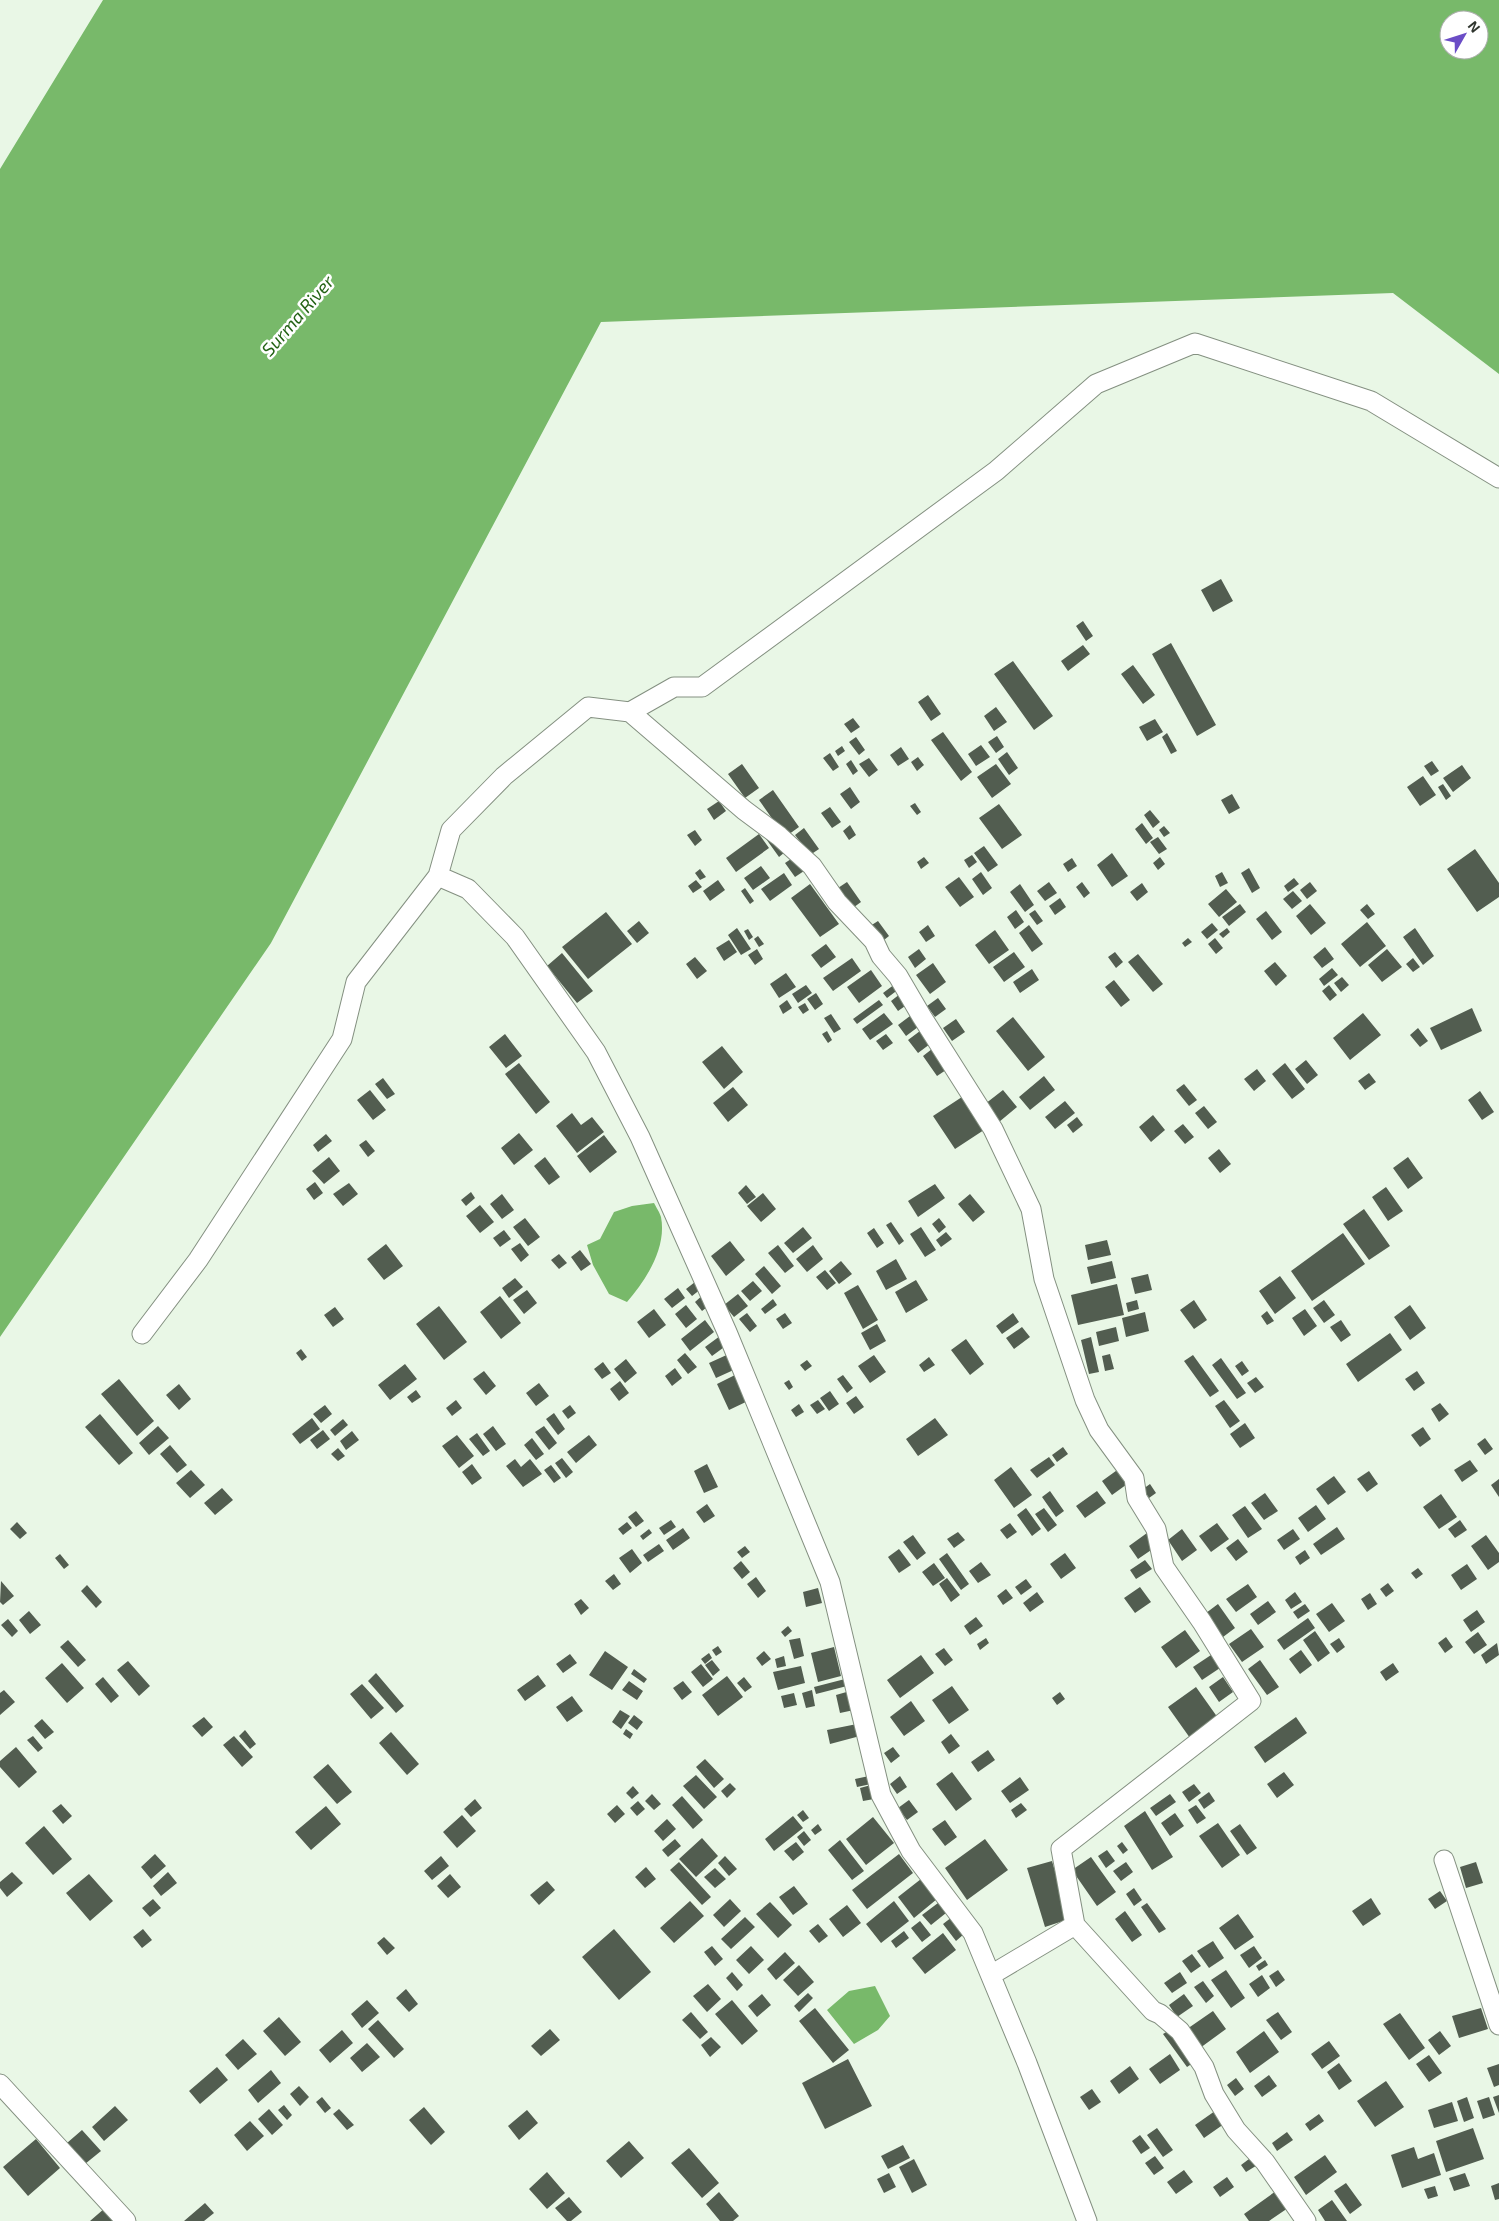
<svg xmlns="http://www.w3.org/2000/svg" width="1499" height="2221" viewBox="0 0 1499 2221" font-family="'Exo 2',sans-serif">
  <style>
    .water { fill: #78b96a; fill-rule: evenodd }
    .building { fill: #525d50 }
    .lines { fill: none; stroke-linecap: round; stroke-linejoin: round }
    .street-casing { stroke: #849081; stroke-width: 21 }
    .street { stroke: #fff; stroke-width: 19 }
    .labels { text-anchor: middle; stroke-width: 5; stroke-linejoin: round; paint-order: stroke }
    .water-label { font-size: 18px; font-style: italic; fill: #236214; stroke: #fff }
  </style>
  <rect width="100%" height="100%" fill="#e9f7e6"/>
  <!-- water -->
  <path class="water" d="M103,0H1499V374L1393,293L601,322L271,943L0,1337V169ZM1449,20H1479V50H1449Z
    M654,1203C656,1207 660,1213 661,1217C667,1248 646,1280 627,1302L609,1294L593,1265L587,1245L600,1239L614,1212L632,1206Z
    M875,1986L890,2016L878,2030L854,2044L827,2010L849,1991Z"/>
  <!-- building -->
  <path class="building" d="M1221,579L1233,601L1213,612L1201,590Z
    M1083,621L1093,636L1086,641L1076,626Z
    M1171,643L1216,725L1197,736L1152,654Z
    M1083,645L1090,654L1068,671L1061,661Z
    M1013,661L1053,716L1034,730L994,674Z
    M1133,665L1155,695L1143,704L1121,674Z
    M928,695L941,714L931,721L918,702Z
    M996,707L1007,722L994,731L984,716Z
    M853,718L860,727L851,733L844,724Z
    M1155,719L1163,732L1147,741L1139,727Z
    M943,732L972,772L961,781L931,740Z
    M1167,733L1177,751L1171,754L1162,737Z
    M997,736L1004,747L996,753L988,742Z
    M856,737L865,750L859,755L849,742Z
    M981,745L990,757L976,766L968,754Z
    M842,746L845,751L838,756L835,751Z
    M901,747L909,759L898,766L890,755Z
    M1007,752L1018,768L1009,775L998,759Z
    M830,753L839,767L833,771L823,758Z
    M918,757L924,765L917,771L911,762Z
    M869,758L878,770L869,777L859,764Z
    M851,760L858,771L853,775L846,764Z
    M1432,761L1439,771L1431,776L1424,766Z
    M742,764L759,788L745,798L728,774Z
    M996,764L1011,784L992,798L977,777Z
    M1462,765L1471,778L1453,792L1443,778Z
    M1423,776L1436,795L1420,806L1407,787Z
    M1443,784L1451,796L1446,800L1438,787Z
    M850,787L860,802L851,809L840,794Z
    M773,790L799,827L785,837L759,800Z
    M1232,794L1240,808L1229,814L1221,800Z
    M719,801L726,811L714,820L707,809Z
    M915,803L921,812L917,815L910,806Z
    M999,804L1022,835L1002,849L979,818Z
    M830,807L841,822L832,828L821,813Z
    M1150,810L1160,822L1153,828L1144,815Z
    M1142,823L1153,838L1146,844L1135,829Z
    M850,825L856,835L849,840L843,831Z
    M1164,826L1170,833L1164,837L1159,830Z
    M804,828L819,849L810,855L795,835Z
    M695,830L702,840L695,846L687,835Z
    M770,832L785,852L779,857L764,836Z
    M759,834L769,848L736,872L726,858Z
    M1158,837L1167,849L1159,854L1150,842Z
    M984,846L998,865L988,872L974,853Z
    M1475,849L1499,883V897L1477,912L1447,869Z
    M1112,853L1128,876L1112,887L1097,865Z
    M797,855L807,869L795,877L785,863Z
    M972,855L977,862L969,868L964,860Z
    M924,857L929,863L921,869L917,862Z
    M1160,857L1165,864L1158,870L1153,863Z
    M1072,858L1077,866L1068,872L1063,864Z
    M761,866L770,878L753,890L744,878Z
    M1249,868L1260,888L1252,893L1241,873Z
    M700,869L706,877L700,880L695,873Z
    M981,872L992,888L983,895L972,879Z
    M1222,872L1228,883L1220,887L1215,876Z
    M784,873L792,885L770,901L761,889Z
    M959,877L974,897L960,907L945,887Z
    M1294,878L1299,884L1288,892L1284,886Z
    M696,880L702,887L693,893L688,886Z
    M718,880L725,890L710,901L703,891Z
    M847,882L861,902L850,910L835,890Z
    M1049,882L1057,893L1045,901L1037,891Z
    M1082,882L1090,893L1084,898L1076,887Z
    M1310,882L1317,891L1307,899L1300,890Z
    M1142,883L1148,892L1137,901L1130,892Z
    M810,884L839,924L820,937L791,898Z
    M1020,884L1034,905L1025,912L1010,892Z
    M745,888L754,901L750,904L741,891Z
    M1226,889L1237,902L1219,917L1208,904Z
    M1293,891L1302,901L1292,909L1283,899Z
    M1060,898L1066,907L1055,915L1049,906Z
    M1240,904L1246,912L1229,926L1222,917Z
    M1310,904L1326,923L1311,935L1296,916Z
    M1367,904L1375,914L1368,919L1360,910Z
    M1016,910L1024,922L1015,929L1007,917Z
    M1035,910L1043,921L1037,925L1029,914Z
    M1266,911L1282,932L1272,940L1256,919Z
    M606,912L632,944L588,979L562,947Z
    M639,921L649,933L637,943L627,931Z
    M878,921L889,936L879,944L867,928Z
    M1367,922L1386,946L1360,967L1341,944Z
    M1212,923L1218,930L1207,939L1201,932Z
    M928,925L935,936L926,942L919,932Z
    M1029,925L1043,944L1032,952L1019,933Z
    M737,928L751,949L741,955L728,935Z
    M1227,928L1230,932L1223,938L1219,934Z
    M1415,928L1434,956L1423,965L1403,937Z
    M748,929L753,937L749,940L744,931Z
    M995,930L1009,950L989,964L975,945Z
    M758,936L764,944L759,947L754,939Z
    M1188,938L1192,942L1185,947L1182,943Z
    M1215,938L1223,948L1216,954L1208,944Z
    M729,940L737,952L724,961L716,948Z
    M826,944L836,957L821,968L811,955Z
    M1325,947L1334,959L1322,968L1313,957Z
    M757,949L763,959L755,965L748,955Z
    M919,949L926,959L915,968L908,957Z
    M1387,949L1402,967L1382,982L1368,965Z
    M1014,952L1025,967L1004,982L993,967Z
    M1115,952L1123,962L1116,968L1108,957Z
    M562,953L593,991L577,1003L547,966Z
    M1138,954L1163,984L1153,992L1128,962Z
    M695,957L707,971L697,979L686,964Z
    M852,958L861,971L833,991L823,978Z
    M1413,958L1420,967L1413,972L1406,964Z
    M1275,962L1287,976L1276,986L1264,971Z
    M933,963L946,982L930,994L916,975Z
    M1332,968L1338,975L1324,986L1319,979Z
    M1032,969L1039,980L1020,993L1013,982Z
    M871,970L882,986L859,1003L847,987Z
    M786,973L796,987L779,998L770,984Z
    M1342,977L1349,985L1341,992L1334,983Z
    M1114,980L1130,1000L1121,1007L1105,987Z
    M895,984L899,989L887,998L883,993Z
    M806,985L812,993L798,1003L792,994Z
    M1329,985L1337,995L1330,1001L1322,991Z
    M816,993L823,1004L815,1010L807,999Z
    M900,994L908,1004L898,1011L891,1001Z
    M938,998L946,1009L935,1017L927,1006Z
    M787,1000L792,1008L783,1014L779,1006Z
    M879,1000L883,1005L857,1024L853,1019Z
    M805,1003L809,1010L803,1014L798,1007Z
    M1472,1008L1482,1031L1441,1050L1430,1028Z
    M884,1013L893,1024L870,1040L862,1029Z
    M1363,1013L1381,1035L1350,1060L1333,1038Z
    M831,1014L841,1029L834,1033L824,1018Z
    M910,1016L918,1027L906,1036L898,1025Z
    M1013,1017L1045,1057L1028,1071L996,1031Z
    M956,1019L965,1032L952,1041L943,1028Z
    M1418,1028L1428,1041L1420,1047L1410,1035Z
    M827,1031L832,1040L828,1043L822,1034Z
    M920,1031L930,1044L918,1053L908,1040Z
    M505,1034L522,1056L506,1068L489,1047Z
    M886,1034L893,1043L883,1050L876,1041Z
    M722,1046L743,1072L724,1089L702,1062Z
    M932,1049L946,1070L937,1076L923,1056Z
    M1306,1060L1318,1075L1307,1084L1295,1069Z
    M519,1063L550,1102L536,1114L505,1074Z
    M1285,1063L1305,1089L1292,1099L1272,1074Z
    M1257,1069L1266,1081L1254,1091L1244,1079Z
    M1369,1073L1376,1082L1365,1090L1358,1081Z
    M1044,1076L1055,1090L1030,1110L1019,1097Z
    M383,1078L395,1094L387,1099L375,1084Z
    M1184,1084L1197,1100L1189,1106L1176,1090Z
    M733,1087L748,1105L728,1122L713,1103Z
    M370,1090L386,1110L373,1120L357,1100Z
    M1003,1090L1017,1107L999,1122L985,1104Z
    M1480,1091L1494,1112L1482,1120L1468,1100Z
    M965,1095L987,1128L955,1149L933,1116Z
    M1065,1101L1075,1113L1055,1129L1045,1117Z
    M1204,1106L1217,1122L1208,1129L1195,1113Z
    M572,1113L581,1125L592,1117L604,1132L577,1153L556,1126Z
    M1153,1115L1165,1130L1151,1142L1139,1127Z
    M1077,1117L1083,1125L1073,1133L1067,1125Z
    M1183,1124L1194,1137L1185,1144L1174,1131Z
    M519,1133L533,1150L514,1165L501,1148Z
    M326,1134L332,1141L318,1152L313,1145Z
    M604,1135L617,1152L590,1173L577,1156Z
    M366,1140L375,1151L368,1157L359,1145Z
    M1219,1149L1231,1164L1220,1173L1208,1158Z
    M329,1157L340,1171L324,1184L312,1171Z
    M545,1157L560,1177L549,1185L534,1166Z
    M1408,1157L1423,1178L1408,1189L1393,1168Z
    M315,1182L323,1193L314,1200L306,1189Z
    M349,1183L358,1194L343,1206L333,1194Z
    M935,1184L945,1198L918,1217L908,1201Z
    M746,1185L756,1197L747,1204L738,1193Z
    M1386,1187L1403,1211L1388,1221L1372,1197Z
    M471,1192L475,1198L466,1206L461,1200Z
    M763,1193L776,1209L761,1222L747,1206Z
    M502,1194L514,1210L502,1219L490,1204Z
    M970,1194L985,1212L973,1222L958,1204Z
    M480,1205L494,1222L480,1233L466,1216Z
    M1364,1209L1390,1246L1369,1260L1343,1224Z
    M525,1218L540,1237L528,1246L513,1227Z
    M939,1218L946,1227L939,1233L932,1224Z
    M891,1222L904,1241L899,1245L886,1225Z
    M803,1227L812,1238L793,1253L784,1243Z
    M921,1227L936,1250L925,1257L910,1234Z
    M874,1228L884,1243L877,1248L867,1233Z
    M504,1230L511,1239L500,1247L493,1238Z
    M946,1232L952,1239L941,1247L936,1240Z
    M1343,1233L1365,1264L1312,1301L1291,1271Z
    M1107,1240L1111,1255L1088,1260L1085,1245Z
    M730,1241L745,1260L726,1276L711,1256Z
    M520,1243L529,1255L521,1262L511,1249Z
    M386,1244L403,1266L384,1280L367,1259Z
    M778,1245L794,1266L785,1273L768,1253Z
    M813,1245L823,1259L807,1272L796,1259Z
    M580,1250L591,1264L581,1271L571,1257Z
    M559,1254L567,1263L559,1269L551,1260Z
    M896,1259L907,1279L886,1290L876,1271Z
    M841,1261L852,1274L839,1284L829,1271Z
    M1112,1261L1116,1278L1091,1284L1087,1267Z
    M764,1266L781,1286L772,1294L755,1274Z
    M825,1270L836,1283L827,1290L816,1277Z
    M1148,1274L1152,1290L1135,1294L1131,1278Z
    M1280,1276L1296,1298L1275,1314L1259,1291Z
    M515,1278L523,1287L509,1298L502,1288Z
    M916,1280L928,1300L906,1313L895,1292Z
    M753,1281L762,1291L750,1301L741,1291Z
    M695,1282L701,1289L692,1296L686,1289Z
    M1117,1284L1124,1315L1078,1325L1071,1295Z
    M858,1285L878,1320L863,1329L844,1293Z
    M678,1288L685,1298L672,1308L664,1299Z
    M527,1290L537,1303L524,1314L513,1300Z
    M704,1294L711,1304L702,1311L695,1302Z
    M738,1294L748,1306L734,1317L724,1305Z
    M500,1296L521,1323L501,1339L480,1312Z
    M773,1299L777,1305L765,1314L761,1309Z
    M1137,1300L1139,1309L1128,1312L1126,1303Z
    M1194,1300L1207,1320L1194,1329L1180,1310Z
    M1324,1300L1335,1315L1324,1323L1313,1308Z
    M686,1305L697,1319L686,1328L675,1314Z
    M1410,1305L1426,1328L1410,1340L1394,1317Z
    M439,1306L467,1342L444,1360L416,1324Z
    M335,1307L344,1319L333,1327L324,1315Z
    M654,1309L666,1325L649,1338L637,1322Z
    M1305,1309L1317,1326L1304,1336L1292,1318Z
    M1267,1311L1274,1321L1267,1325L1261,1316Z
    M1145,1312L1149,1331L1126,1337L1122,1318Z
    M747,1313L757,1326L750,1332L739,1319Z
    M785,1313L792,1323L783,1329L776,1319Z
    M1013,1313L1019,1322L1002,1334L996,1326Z
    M705,1320L714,1332L690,1351L681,1339Z
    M1341,1320L1351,1335L1341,1342L1330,1327Z
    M877,1324L886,1341L870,1350L861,1333Z
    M1022,1327L1030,1337L1014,1349L1006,1338Z
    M1116,1327L1119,1341L1099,1346L1096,1332Z
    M1390,1333L1402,1350L1358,1382L1346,1364Z
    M720,1336L727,1345L712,1356L705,1347Z
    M1091,1337L1099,1372L1089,1374L1081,1340Z
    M966,1339L984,1364L970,1375L951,1350Z
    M301,1349L307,1357L302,1361L296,1353Z
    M685,1353L697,1367L688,1374L677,1360Z
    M731,1353L738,1368L716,1378L709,1363Z
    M1110,1354L1114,1369L1105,1371L1102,1356Z
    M874,1355L886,1372L870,1383L858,1366Z
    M1193,1355L1219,1391L1210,1397L1184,1361Z
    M929,1357L935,1365L924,1372L919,1365Z
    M1221,1358L1246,1393L1237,1399L1212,1365Z
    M626,1359L637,1373L625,1383L614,1369Z
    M807,1360L812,1366L805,1371L800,1365Z
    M1242,1361L1249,1371L1242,1376L1235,1366Z
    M603,1362L611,1373L602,1379L594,1369Z
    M405,1364L417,1379L390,1400L378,1385Z
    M675,1368L682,1378L672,1386L665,1376Z
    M484,1371L496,1386L486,1395L473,1379Z
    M1417,1371L1425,1383L1414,1391L1405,1379Z
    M737,1374L750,1400L729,1410L717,1384Z
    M843,1375L853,1388L847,1393L837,1379Z
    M1256,1377L1264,1387L1255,1393L1247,1383Z
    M119,1379L154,1421L137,1436L101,1394Z
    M789,1380L793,1387L789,1390L784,1383Z
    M620,1381L629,1393L619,1401L610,1389Z
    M539,1383L549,1396L536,1406L526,1393Z
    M179,1384L191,1399L179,1410L166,1395Z
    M416,1390L421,1397L412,1403L407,1397Z
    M830,1391L839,1404L829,1411L820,1398Z
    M856,1396L864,1407L854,1414L846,1403Z
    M456,1400L462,1408L452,1416L446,1408Z
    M818,1400L825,1409L817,1414L810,1405Z
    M1224,1400L1240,1421L1230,1428L1215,1406Z
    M1440,1403L1449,1414L1439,1422L1431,1409Z
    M799,1404L804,1412L796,1417L791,1410Z
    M325,1405L332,1414L321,1423L313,1414Z
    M570,1405L576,1413L568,1419L562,1411Z
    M554,1413L565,1429L558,1435L546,1419Z
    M100,1414L133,1453L119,1465L85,1427Z
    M312,1418L320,1429L300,1444L292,1434Z
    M935,1418L948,1435L918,1456L906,1439Z
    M343,1419L348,1425L335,1436L330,1430Z
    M1245,1423L1255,1438L1240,1448L1230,1434Z
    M158,1426L169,1438L149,1455L139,1443Z
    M493,1426L506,1444L496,1451L483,1434Z
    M544,1426L557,1443L549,1450L535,1432Z
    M1423,1427L1431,1439L1420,1447L1411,1435Z
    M323,1430L330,1439L317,1449L310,1440Z
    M352,1431L359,1440L346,1450L340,1441Z
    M477,1433L490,1451L483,1456L469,1439Z
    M457,1435L474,1456L459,1468L442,1446Z
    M589,1435L597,1445L576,1463L567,1452Z
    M532,1438L544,1454L536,1460L524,1445Z
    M1485,1438L1493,1449L1485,1455L1477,1444Z
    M170,1445L187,1465L177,1473L160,1454Z
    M1063,1447L1068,1454L1057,1462L1052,1455Z
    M338,1448L345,1456L338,1461L331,1454Z
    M1049,1457L1055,1465L1037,1478L1030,1470Z
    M562,1458L573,1472L566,1478L555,1463Z
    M515,1459L521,1467L530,1459L542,1474L523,1487L506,1466Z
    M1470,1460L1478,1471L1462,1482L1454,1470Z
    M472,1464L482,1478L472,1485L462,1472Z
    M707,1464L718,1487L704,1493L694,1471Z
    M551,1465L561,1478L554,1483L544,1470Z
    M1011,1467L1032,1495L1014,1508L994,1480Z
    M1120,1468L1130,1482L1112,1495L1102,1481Z
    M191,1470L205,1485L190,1498L176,1483Z
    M1369,1471L1378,1484L1367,1492L1357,1479Z
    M1334,1476L1346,1492L1328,1505L1316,1489Z
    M1499,1479V1497L1491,1485Z
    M1150,1484L1156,1493L1149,1498L1143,1489Z
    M222,1488L233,1500L215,1515L204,1503Z
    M1050,1491L1064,1511L1056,1517L1042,1497Z
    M1097,1491L1106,1503L1085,1518L1076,1506Z
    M1265,1493L1278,1511L1264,1520L1251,1503Z
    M1441,1494L1457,1517L1439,1529L1423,1507Z
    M707,1504L715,1516L704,1523L696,1512Z
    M1316,1505L1326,1519L1308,1532L1298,1518Z
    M1245,1506L1262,1529L1248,1538L1232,1515Z
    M1026,1508L1041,1529L1032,1536L1017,1515Z
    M1044,1508L1057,1525L1048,1532L1035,1514Z
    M636,1511L644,1521L636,1527L628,1517Z
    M671,1520L676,1527L664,1535L659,1528Z
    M1460,1520L1467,1530L1455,1538L1448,1529Z
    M17,1522L27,1533L20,1539L10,1529Z
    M627,1522L632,1528L623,1535L618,1529Z
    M1010,1523L1017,1532L1007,1539L1000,1530Z
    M1217,1523L1229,1539L1211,1552L1199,1536Z
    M1337,1527L1345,1539L1321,1555L1313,1544Z
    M683,1528L690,1538L673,1550L666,1540Z
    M649,1529L652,1533L643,1540L640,1536Z
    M1182,1529L1197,1550L1182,1561L1168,1540Z
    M1293,1529L1300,1539L1284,1550L1277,1540Z
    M958,1532L965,1540L954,1548L947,1539Z
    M1147,1533L1157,1546L1138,1559L1129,1546Z
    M913,1535L926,1553L917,1560L903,1542Z
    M1486,1535L1499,1553V1562L1488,1570L1471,1546Z
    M1238,1539L1248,1552L1236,1561L1226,1548Z
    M659,1544L664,1551L648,1562L643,1555Z
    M745,1546L750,1552L742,1558L737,1552Z
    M632,1549L642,1563L630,1573L619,1558Z
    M899,1549L911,1565L899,1573L888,1557Z
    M1305,1550L1310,1558L1300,1565L1295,1557Z
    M947,1553L969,1584L961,1590L939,1559Z
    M1065,1553L1076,1568L1061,1579L1050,1564Z
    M60,1554L69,1565L64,1569L55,1558Z
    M1145,1560L1152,1569L1136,1579L1130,1570Z
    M741,1561L750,1572L742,1579L733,1568Z
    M981,1562L991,1575L978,1583L969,1571Z
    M934,1563L945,1578L933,1586L922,1572Z
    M1467,1564L1477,1579L1461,1590L1451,1575Z
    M1418,1568L1423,1574L1416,1579L1411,1573Z
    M614,1574L621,1584L613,1590L605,1581Z
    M756,1577L766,1591L758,1598L747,1584Z
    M947,1578L960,1595L951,1602L939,1584Z
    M1026,1579L1032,1587L1021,1595L1015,1587Z
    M1,1581L14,1596L3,1605L0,1602Z
    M1388,1583L1394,1591L1386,1597L1380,1589Z
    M1248,1584L1257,1597L1236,1612L1226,1599Z
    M87,1585L102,1602L96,1608L81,1591Z
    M1140,1587L1151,1602L1135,1613L1124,1598Z
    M818,1588L822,1603L806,1607L803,1592Z
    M1006,1589L1013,1598L1003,1605L997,1596Z
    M1037,1592L1044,1602L1030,1612L1023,1603Z
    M1295,1592L1302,1602L1291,1609L1285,1600Z
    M1370,1593L1377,1604L1368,1610L1361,1599Z
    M581,1599L589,1608L581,1615L574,1604Z
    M1268,1601L1276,1612L1258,1625L1250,1614Z
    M1332,1603L1345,1621L1329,1632L1316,1614Z
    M1218,1604L1235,1628L1223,1637L1206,1613Z
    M1305,1604L1310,1611L1298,1619L1293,1612Z
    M1477,1610L1485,1622L1471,1632L1463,1620Z
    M29,1611L41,1625L30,1634L19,1620Z
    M976,1617L983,1626L970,1635L964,1626Z
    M1308,1618L1315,1628L1284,1650L1277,1640Z
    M8,1619L18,1631L12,1637L1,1625Z
    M788,1626L792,1631L785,1637L781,1632Z
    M1251,1629L1264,1647L1242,1662L1229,1644Z
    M1185,1630L1200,1651L1176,1668L1161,1647Z
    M1315,1631L1330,1653L1318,1662L1303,1640Z
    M1478,1632L1487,1645L1474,1654L1465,1642Z
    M1446,1637L1453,1647L1445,1653L1438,1643Z
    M800,1638L804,1656L794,1659L789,1640Z
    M986,1638L989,1643L980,1650L977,1644Z
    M1339,1638L1345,1647L1337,1653L1330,1644Z
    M68,1640L86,1660L78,1667L60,1647Z
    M1497,1643L1499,1655L1486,1664L1481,1655Z
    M718,1646L722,1652L716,1656L712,1650Z
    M834,1647L841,1676L818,1682L811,1653Z
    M944,1648L953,1660L945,1666L935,1654Z
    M1301,1650L1312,1665L1300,1674L1289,1659Z
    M605,1651L628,1667L612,1690L589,1675Z
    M764,1651L771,1659L762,1666L756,1658Z
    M1217,1651L1226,1664L1202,1680L1193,1667Z
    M709,1653L712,1658L705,1664L701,1659Z
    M570,1654L577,1663L563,1673L556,1664Z
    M921,1655L934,1673L900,1698L887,1680Z
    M784,1656L786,1666L777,1668L775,1659Z
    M712,1660L720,1670L713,1676L705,1665Z
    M1260,1660L1279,1687L1267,1695L1248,1669Z
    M128,1661L150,1686L139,1696L117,1670Z
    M62,1663L84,1688L67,1703L45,1678Z
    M1393,1663L1399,1672L1386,1681L1380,1672Z
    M701,1664L713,1679L703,1687L691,1672Z
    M801,1666L805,1683L778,1690L773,1672Z
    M634,1669L647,1679L644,1683L631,1674Z
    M376,1673L404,1706L396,1713L368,1681Z
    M538,1675L546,1686L525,1701L517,1690Z
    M727,1676L743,1697L718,1716L702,1695Z
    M103,1677L119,1696L111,1703L95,1684Z
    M744,1677L752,1687L745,1692L737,1683Z
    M1223,1677L1233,1692L1219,1702L1209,1687Z
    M845,1679L847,1686L816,1694L814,1687Z
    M629,1681L643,1691L637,1700L622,1690Z
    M683,1681L692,1692L682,1700L673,1688Z
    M362,1684L384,1708L371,1719L350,1694Z
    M952,1686L969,1710L949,1724L932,1700Z
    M1196,1687L1218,1718L1190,1738L1168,1707Z
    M4,1690L15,1702L0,1715V1693Z
    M812,1690L815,1706L806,1708L802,1693Z
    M850,1691L854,1710L840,1713L836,1695Z
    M1060,1692L1065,1699L1057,1705L1052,1698Z
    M794,1693L797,1705L784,1708L781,1696Z
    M572,1696L583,1711L567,1722L556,1707Z
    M911,1701L925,1721L904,1736L890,1717Z
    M620,1710L630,1716L621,1729L612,1722Z
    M634,1715L643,1722L637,1730L628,1723Z
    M204,1717L213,1727L202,1737L192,1726Z
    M1296,1717L1307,1733L1265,1763L1254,1747Z
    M42,1719L54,1732L45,1739L34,1726Z
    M857,1724L860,1736L830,1744L827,1730Z
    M626,1729L633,1734L630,1739L623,1734Z
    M245,1730L256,1744L250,1749L239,1736Z
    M391,1732L419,1764L407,1775L379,1743Z
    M951,1734L960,1746L949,1754L941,1742Z
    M33,1736L43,1748L38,1752L27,1740Z
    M234,1736L253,1757L242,1767L223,1745Z
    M16,1747L37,1772L19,1788L0,1767V1761Z
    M893,1747L900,1756L891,1763L884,1753Z
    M988,1750L995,1760L978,1772L971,1762Z
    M705,1759L724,1779L714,1788L696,1767Z
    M328,1764L352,1792L337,1804L313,1777Z
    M952,1772L972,1799L956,1811L936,1784Z
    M1284,1772L1294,1785L1277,1798L1267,1784Z
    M696,1775L717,1797L704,1809L683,1786Z
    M869,1776L871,1784L857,1787L855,1779Z
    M900,1776L907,1787L897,1794L890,1784Z
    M1020,1777L1029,1790L1010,1803L1001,1791Z
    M730,1783L736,1789L727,1798L721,1791Z
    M1194,1784L1201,1793L1189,1802L1182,1792Z
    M871,1785L874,1799L863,1801L860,1788Z
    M633,1786L639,1793L632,1799L626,1793Z
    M1209,1792L1215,1801L1204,1809L1198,1800Z
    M652,1794L661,1804L654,1810L645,1801Z
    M1170,1794L1176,1802L1156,1816L1150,1808Z
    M682,1796L703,1820L693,1829L672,1805Z
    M475,1799L482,1808L471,1817L464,1809Z
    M909,1800L918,1812L907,1820L898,1808Z
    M638,1801L645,1809L637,1816L630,1808Z
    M1021,1803L1027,1810L1016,1818L1011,1810Z
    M61,1804L72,1816L63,1824L52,1811Z
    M617,1805L625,1814L615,1823L607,1814Z
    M1196,1805L1206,1818L1197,1824L1188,1810Z
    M326,1806L341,1824L311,1850L295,1832Z
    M803,1810L809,1818L803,1822L797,1815Z
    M1145,1811L1173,1857L1152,1870L1124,1826Z
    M1175,1813L1184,1826L1170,1836L1161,1823Z
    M462,1815L476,1831L457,1848L443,1832Z
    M793,1816L803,1828L774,1851L765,1839Z
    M873,1817L894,1843L866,1865L846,1839Z
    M667,1819L676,1829L663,1841L654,1831Z
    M945,1820L957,1837L945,1846L932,1829Z
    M1218,1823L1240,1855L1222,1868L1199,1836Z
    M818,1824L822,1830L815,1835L811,1830Z
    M1240,1824L1257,1848L1247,1855L1230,1831Z
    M44,1826L72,1859L53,1875L25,1843Z
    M804,1831L811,1840L804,1846L797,1837Z
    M702,1838L718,1856L696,1877L679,1859Z
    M675,1839L681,1846L668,1857L662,1850Z
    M985,1839L1008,1870L967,1900L945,1868Z
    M840,1840L864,1871L852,1880L828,1850Z
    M796,1842L804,1852L793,1861L784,1851Z
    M1122,1842L1128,1850L1123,1854L1117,1846Z
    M1107,1850L1115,1861L1106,1868L1098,1856Z
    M155,1854L166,1866L151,1879L141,1867Z
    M899,1854L913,1873L867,1909L852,1890Z
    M441,1856L449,1866L432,1880L424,1871Z
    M725,1856L737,1869L729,1876L718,1863Z
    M1091,1857L1116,1892L1097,1906L1072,1870Z
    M1052,1861L1069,1919L1045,1927L1027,1868Z
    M679,1862L711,1897L702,1905L670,1870Z
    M1126,1862L1133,1872L1121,1881L1113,1871Z
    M1476,1862L1483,1883L1466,1888L1460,1867Z
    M646,1867L656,1879L645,1888L635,1877Z
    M715,1868L726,1879L715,1888L704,1877Z
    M12,1872L23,1883L7,1897L0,1888V1882Z
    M168,1872L177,1883L161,1896L153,1886Z
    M89,1874L113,1901L90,1921L66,1893Z
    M450,1874L461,1887L448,1898L437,1886Z
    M921,1879L937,1899L914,1918L898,1897Z
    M547,1881L555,1890L539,1905L530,1895Z
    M794,1886L808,1904L793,1915L779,1897Z
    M1134,1888L1142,1900L1134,1906L1126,1894Z
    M1440,1891L1447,1901L1435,1909L1428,1899Z
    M1371,1898L1381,1914L1363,1926L1352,1911Z
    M153,1899L161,1908L150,1917L142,1908Z
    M730,1899L741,1911L724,1927L713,1915Z
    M690,1901L704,1916L674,1943L660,1928Z
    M894,1901L909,1921L881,1943L866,1924Z
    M770,1902L792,1925L778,1938L756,1914Z
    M938,1903L946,1913L931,1925L922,1915Z
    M1147,1903L1166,1929L1159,1933L1141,1907Z
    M847,1905L861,1923L843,1937L829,1919Z
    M1125,1911L1142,1935L1132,1942L1115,1919Z
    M1238,1914L1254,1937L1235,1950L1219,1928Z
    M745,1917L755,1927L731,1949L721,1939Z
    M952,1917L964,1934L956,1941L943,1924Z
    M920,1921L931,1935L922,1942L911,1928Z
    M818,1924L828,1936L819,1943L809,1931Z
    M143,1929L152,1940L142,1948L133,1937Z
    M614,1929L651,1972L619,2000L582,1957Z
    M904,1931L909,1938L896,1948L891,1941Z
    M943,1933L956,1950L925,1974L912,1958Z
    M384,1937L395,1948L387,1955L377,1943Z
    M1213,1941L1224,1958L1209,1968L1197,1951Z
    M712,1946L723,1959L715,1966L704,1952Z
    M751,1946L764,1960L749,1974L736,1960Z
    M1254,1946L1262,1958L1249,1968L1240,1955Z
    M785,1952L795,1963L776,1980L767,1969Z
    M1192,1954L1201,1966L1191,1973L1182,1961Z
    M1265,1960L1268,1965L1259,1971L1256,1966Z
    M799,1965L814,1982L798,1996L783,1980Z
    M1226,1970L1245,1998L1231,2008L1211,1980Z
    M1278,1970L1285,1980L1276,1987L1269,1976Z
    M732,1972L743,1985L737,1991L726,1978Z
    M1180,1972L1187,1983L1172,1993L1164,1983Z
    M1262,1975L1270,1988L1258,1997L1249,1984Z
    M1203,1981L1214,1996L1206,2003L1194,1987Z
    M708,1984L721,1999L707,2012L693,1996Z
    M406,1989L418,2004L409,2012L396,1998Z
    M808,1993L813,1998L799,2012L794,2006Z
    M762,1994L771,2005L757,2017L748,2006Z
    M1184,1994L1193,2006L1177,2017L1169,2005Z
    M367,2000L379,2013L362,2028L351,2014Z
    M732,2000L758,2031L742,2045L715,2014Z
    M815,2008L849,2050L833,2063L799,2021Z
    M1481,2008L1488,2029L1459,2038L1452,2016Z
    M1213,2011L1226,2029L1200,2048L1187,2029Z
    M691,2012L708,2032L700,2039L682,2020Z
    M1278,2012L1292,2032L1281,2040L1266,2020Z
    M1400,2013L1425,2048L1409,2060L1383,2024Z
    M279,2017L301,2042L285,2056L263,2031Z
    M378,2020L404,2049L394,2058L368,2029Z
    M1173,2028L1196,2061L1187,2067L1163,2034Z
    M550,2029L560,2040L541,2056L531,2046Z
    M342,2030L353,2043L330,2063L319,2050Z
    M1264,2031L1279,2052L1250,2073L1236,2052Z
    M1440,2031L1451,2046L1439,2055L1428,2040Z
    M711,2037L721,2047L710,2057L701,2045Z
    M243,2039L257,2054L238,2070L225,2055Z
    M1329,2041L1340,2056L1322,2069L1311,2054Z
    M367,2043L380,2057L362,2072L350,2058Z
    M1170,2054L1180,2070L1160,2084L1149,2069Z
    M1429,2055L1442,2073L1429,2082L1416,2064Z
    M848,2059L872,2106L825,2129L802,2083Z
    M1339,2063L1352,2081L1339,2090L1327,2072Z
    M1499,2064V2085L1494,2087L1487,2068Z
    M1130,2066L1139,2079L1119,2094L1110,2081Z
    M217,2067L228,2080L200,2104L189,2091Z
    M271,2070L281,2083L258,2103L248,2090Z
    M1269,2075L1277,2086L1262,2097L1254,2086Z
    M1236,2078L1244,2089L1235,2096L1227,2085Z
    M1386,2081L1404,2107L1375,2127L1357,2101Z
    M299,2086L309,2097L300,2106L290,2094Z
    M1092,2089L1101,2102L1089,2110L1080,2097Z
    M1499,2095V2113L1493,2097Z
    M322,2097L331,2108L325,2113L316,2102Z
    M1467,2097L1474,2118L1464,2122L1457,2101Z
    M1489,2097L1495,2115L1483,2119L1477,2101Z
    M1452,2102L1458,2121L1434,2128L1428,2110Z
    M284,2105L292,2115L287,2120L278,2110Z
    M115,2106L128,2120L104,2141L92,2127Z
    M424,2107L445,2132L431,2145L409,2120Z
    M269,2109L283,2125L272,2135L258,2119Z
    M339,2109L354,2125L347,2130L333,2114Z
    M527,2110L538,2123L519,2140L508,2126Z
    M1215,2111L1224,2124L1204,2138L1195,2125Z
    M1319,2114L1324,2121L1310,2131L1305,2124Z
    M250,2121L264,2136L247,2151L234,2135Z
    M1157,2128L1173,2150L1163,2157L1147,2135Z
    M1473,2128L1484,2159L1446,2172L1436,2141Z
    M82,2130L101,2151L85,2164L67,2143Z
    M1287,2132L1293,2140L1277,2151L1272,2143Z
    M1140,2135L1150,2148L1141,2154L1132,2141Z
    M36,2139L60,2168L28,2196L3,2167Z
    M629,2141L644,2158L621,2178L606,2161Z
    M903,2145L910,2158L888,2169L881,2156Z
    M1414,2147L1418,2159L1434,2153L1441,2175L1402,2188L1391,2155Z
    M689,2148L719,2183L702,2198L671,2163Z
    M1325,2155L1337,2172L1306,2195L1294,2177Z
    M1155,2156L1164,2168L1154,2175L1145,2163Z
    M1253,2156L1259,2164L1246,2172L1241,2165Z
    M914,2159L927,2185L912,2193L899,2167Z
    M1184,2170L1193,2182L1176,2194L1167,2182Z
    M547,2172L565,2193L547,2209L529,2189Z
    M889,2173L896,2187L884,2193L877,2179Z
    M1465,2173L1470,2186L1454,2191L1449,2178Z
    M1227,2177L1234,2187L1220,2197L1213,2187Z
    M1346,2183L1362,2205L1350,2214L1334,2191Z
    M1499,2183V2199L1495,2200L1491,2186Z
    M1435,2186L1438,2196L1428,2199L1424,2189Z
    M1276,2191L1288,2208L1269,2221H1249L1244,2214Z
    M719,2192L739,2216L733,2221H720L706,2204Z
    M569,2197L582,2212L571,2221H567L555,2208Z
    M1332,2200L1347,2221H1325L1318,2210Z
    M205,2203L214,2213L204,2221H184Z
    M105,2208L116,2221H90Z"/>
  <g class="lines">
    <defs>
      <path id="street" d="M630,712L744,810L779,836L812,866L837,902L874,941L881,956L898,976L922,1017L993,1129L1031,1209L1044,1279L1085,1400L1099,1430L1134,1478L1137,1498L1156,1529L1164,1567L1202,1622L1251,1701L1061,1849L1075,1925L991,1975
        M438,876L468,889L515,937L596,1052L640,1137L727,1332L830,1582L881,1795L911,1851L973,1933L1027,2063L1087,2221
        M142,1334L198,1260L342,1039L356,982L438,876L451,830L504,776L588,707L630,712L674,687H702L996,471L1096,384L1195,343L1371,401L1499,478
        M1444,1860L1499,2025
        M1075,1925L1153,2011L1160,2014L1180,2031L1204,2067L1214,2094L1236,2130L1265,2162L1306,2221
        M0,2084L126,2221"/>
    </defs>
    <!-- street casing -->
    <use href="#street" class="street-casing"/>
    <!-- street -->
    <use href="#street" class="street"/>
  </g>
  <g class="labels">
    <!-- water labels -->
    <g class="water-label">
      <text transform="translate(298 316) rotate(-49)" y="6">Surma River</text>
    </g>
  </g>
  <!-- north arrow -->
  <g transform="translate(1464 35) rotate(51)"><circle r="24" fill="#ffffff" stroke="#acafac"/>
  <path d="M0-4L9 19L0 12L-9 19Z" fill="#6b4dc6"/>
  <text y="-8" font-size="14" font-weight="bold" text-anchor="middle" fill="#30362f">N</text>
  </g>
</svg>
